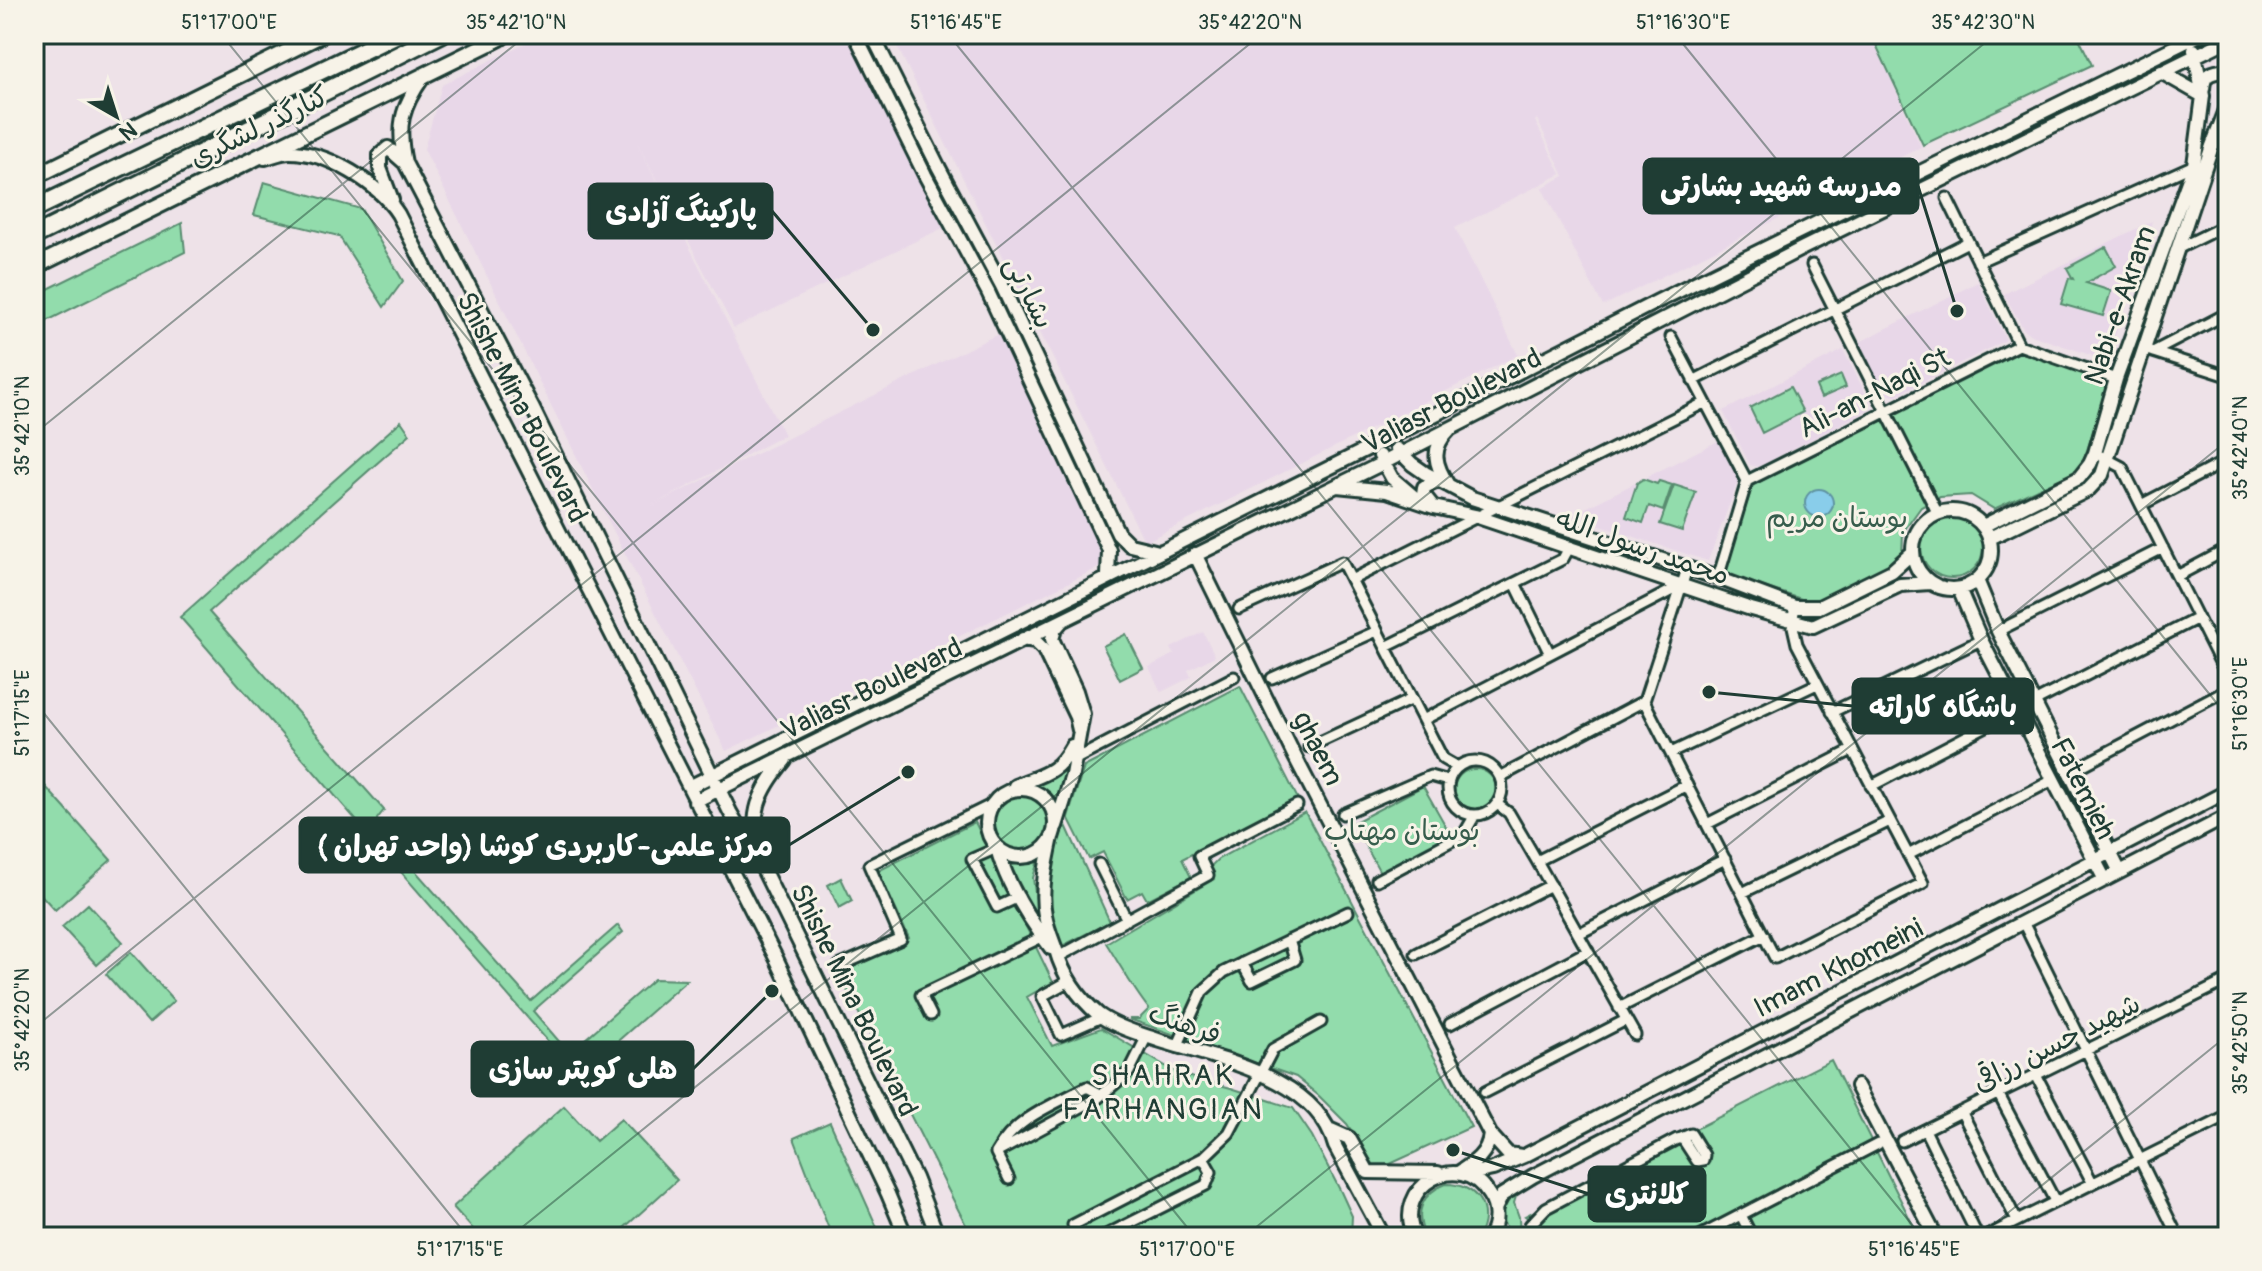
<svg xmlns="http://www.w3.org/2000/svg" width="2262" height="1271" viewBox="0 0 2262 1271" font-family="Pangolin,'Playpen Sans Arabic',sans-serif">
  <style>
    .built { fill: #e8d7e8 }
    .green { fill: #92dcac; stroke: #588c70; stroke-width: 2 }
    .water { fill: #89cdea; stroke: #5f93a1; stroke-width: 2 }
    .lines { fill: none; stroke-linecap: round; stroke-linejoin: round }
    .street-casing { stroke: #1f3d34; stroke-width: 15 }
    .secondary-casing { stroke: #1f3d34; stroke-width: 18 }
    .primary-casing { stroke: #1f3d34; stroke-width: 20 }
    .highway-casing { stroke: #1f3d34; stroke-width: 22 }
    .street { stroke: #f7f3e8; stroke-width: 9 }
    .secondary { stroke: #f7f3e8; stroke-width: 12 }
    .primary { stroke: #f7f3e8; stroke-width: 14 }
    .highway { stroke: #f7f3e8; stroke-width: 16 }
    .ticks { fill: none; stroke: #1f3d34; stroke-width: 2; stroke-opacity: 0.45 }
    .labels { text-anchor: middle; stroke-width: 6; stroke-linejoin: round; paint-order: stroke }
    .street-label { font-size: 28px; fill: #1f3d34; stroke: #f7f3e8 }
    .park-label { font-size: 28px; fill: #365d4c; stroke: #f7f3e8 }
    .neighbourhood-label { font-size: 30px; letter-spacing: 2px; fill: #1f3d34; stroke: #f7f3e8 }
    .leader { fill: none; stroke: #1f3d34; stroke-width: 3 }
    .callout-dot { fill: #1f3d34; stroke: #f7f3e8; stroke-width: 3 }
    .callout { fill: #1f3d34; stroke: #1f3d34; stroke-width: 3 }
    .callout-label { font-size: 30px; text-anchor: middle; font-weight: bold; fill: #fff }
    .neatline { fill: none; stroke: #1f3d34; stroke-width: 3 }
    .ticks-label { font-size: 20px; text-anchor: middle; fill: #1f3d34 }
  </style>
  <rect width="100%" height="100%" fill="#eee2e8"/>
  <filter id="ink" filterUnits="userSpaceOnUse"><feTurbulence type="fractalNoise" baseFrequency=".0125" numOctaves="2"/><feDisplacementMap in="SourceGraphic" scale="16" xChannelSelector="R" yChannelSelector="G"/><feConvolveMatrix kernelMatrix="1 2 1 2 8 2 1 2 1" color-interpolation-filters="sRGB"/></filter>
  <g filter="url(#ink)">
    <!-- built -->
    <path class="built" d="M543,34H848L947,226L734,328L636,141L784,435L653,505L998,334L1104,556L1100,567L726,751L611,526L424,149L442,85Z
      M891,34H1871L1921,147L1603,306L1542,188L1564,176L1537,119L1535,121L1561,174L1455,228L1518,355L1145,542Z
      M2152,221L2108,357L2102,359L2031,335L2024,330L2004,294Z
      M1978,282L2006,340L1895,396L1882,393L1860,342Z
      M1843,350L1870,402L1868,410L1758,467L1750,465L1723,411Z
      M1718,441L1739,479L1708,561L1570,516Z
      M1203,632L1215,656L1188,670L1191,677L1161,692L1149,667L1174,654L1171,648Z"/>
    <!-- green -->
    <path class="green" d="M1871,34H2077L2092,65L1923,145Z
      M264,182L361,209L403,281L384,307L339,236L254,215Z
      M182,223L185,252L39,325L44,291Z
      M2106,247L2116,266L2086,283L2111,291L2103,316L2061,304L2069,278L2073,279L2067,268Z
      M2020,352L2109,382L2081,469L1994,509L1971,495L1940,497L1921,507L1903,532L1902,558L1814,603L1723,574L1753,485Z
      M1841,375L1846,387L1821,398L1816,386Z
      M1790,387L1803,412L1762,433L1750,408Z
      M401,421L410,434L209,612L384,810L377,819L379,830L531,1001L618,925L623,932L533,1011L569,1053L654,979L687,980L578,1076L180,617Z
      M1643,479L1657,484L1659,481L1672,485L1663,511L1649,506L1643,523L1626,517L1637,483Z
      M1674,485L1696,492L1682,531L1660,524Z
      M1921 547a31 31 0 1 1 62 0a31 31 0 1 1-62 0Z
      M1126,634L1143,668L1120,680L1103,646Z
      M1240,686L1298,799L1182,859L1191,877L1147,900L1142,891L1127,899L1103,852L1089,859L1068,817L1084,767Z
      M1071,760L1056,808C1055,796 1045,791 1035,787L1063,769Z
      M1454 790a21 21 0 1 1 42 0a21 21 0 1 1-42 0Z
      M37,777L111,860L55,910L34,887V778Z
      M1423,786L1452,837L1381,874L1353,823Z
      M993 824a28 28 0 1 1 56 0a28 28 0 1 1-56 0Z
      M1305,812L1471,1127L1377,1170L1347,1124L1319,1096L1296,1077L1129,1019H1139L1149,1009C1133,989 1120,965 1106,943L1214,879L1211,866L1218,859Z
      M1064,821L1110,922L1058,948L1049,911L1052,867Z
      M975,822L1053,982L1027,997L1052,1046L1101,1028L1179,1074L1231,1088L1293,1108L1312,1136L1341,1192L1352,1216L1351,1237H972L837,970L909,938L878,871Z
      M1039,857L1033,878L1040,928L1003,858C1017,861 1027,866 1039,857Z
      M841,878L852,901L839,908L828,885Z
      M88,904L123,942L97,965L62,927Z
      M131,952L174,1001L149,1023L106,974Z
      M1831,1060L1919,1237H1553L1525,1216Z
      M564,1106L596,1141L621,1119L677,1180L614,1237H553L544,1227L533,1237H480L453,1207Z
      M830,1122L876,1225L880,1237H832L794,1138Z
      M1446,1184C1477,1184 1494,1210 1478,1237L1425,1235C1414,1212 1422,1193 1446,1184Z
      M1518,1190L1514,1203L1519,1217L1520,1237C1493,1224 1501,1207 1518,1190Z"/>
    <!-- water -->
    <path class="water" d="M1805 503a14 14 0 1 1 28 0a14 14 0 1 1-28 0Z"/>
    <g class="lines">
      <defs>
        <path id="street" d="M2212,146L2228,138
          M1947,198L2019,345
          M2177,249L2228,224
          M1978,262L2194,165
          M1812,265L1938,514
          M1671,337L1747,481
          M2144,349L2228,376
          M2153,352L2228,313
          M1693,381L1968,242
          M2101,456L2122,467L2228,678
          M2141,505L2228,460
          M2177,576L2228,549
          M1718,578L1747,481L2019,345L2116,379
          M1351,580L1704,403
          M1516,585L1549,652
          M1239,609L1342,562L1443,759L1457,767
          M1998,631L2163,548
          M2212,646L2228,638
          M1386,647L1563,559L1570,546
          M1272,678L1377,631
          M1644,701L1775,958L1923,883L1797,644L1792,622L1795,607
          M2034,702L2198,618
          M1832,712L1981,640
          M1423,720L1682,585
          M1309,747L1412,699
          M1671,753L1817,684
          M1074,760L1234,677
          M1448 788a27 27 0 1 1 54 0a27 27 0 1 1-54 0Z
          M2070,772L2228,689
          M1500,777L1644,701L1687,569
          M1871,786L2017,710
          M1497,804L1509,813L1537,861L1635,1035
          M1343,814L1430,776L1448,781
          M1707,824L1852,750
          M997,848L972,859L997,907L1019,897
          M1908,855L2053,780
          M1537,861L1687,785
          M1099,864L1127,920
          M1377,880L1464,834L1475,815
          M1742,893L1890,821
          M2023,922L2178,1237
          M1578,934L1725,859
          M1416,954L1551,885
          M1058,957L1208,875L1199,856L1297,805
          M1242,963L1252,981L1295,960L1289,940
          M839,966L901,939L869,865L991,805
          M1069,981L1042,996L1061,1035L1102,1017
          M1619,1008L1764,935
          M931,1015L921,995L1042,937
          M1450,1024L1588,951
          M1177,1047L1202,992L1224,972L1348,912
          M2036,1075L2092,1182
          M1485,1092L1626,1020
          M1999,1095L2055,1201
          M1962,1113L2017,1221
          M1925,1130L1978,1237
          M1902,1141L2228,980
          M996,1153L1098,1098L1129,1072L1147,1036
          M1009,1179L996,1153C1015,1118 1053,1105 1087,1087L1102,1095
          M1741,1215L1751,1235L1747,1237
          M1079,1237L1073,1225L1203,1158L1229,1133L1273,1049L1321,1022
          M1102,1237L1206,1185L1211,1172L1203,1158
          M1364,1237L1380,1229
          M1529,1237L1530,1225L1546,1208L1677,1139L1682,1138L1697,1161L1703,1160L1704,1155L1691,1134L1679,1139
          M1698,1237L1878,1144
          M1985,1237L2228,1116"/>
        <path id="secondary" d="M855,34L925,175L988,292L1109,550L1108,576
          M872,34L939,168L1002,286L1118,533L1130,545L1159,552
          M2161,72L2203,96
          M423,77C401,108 397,126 405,163L532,407L730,812L764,871L915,1178L938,1237
          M2203,89C2204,75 2209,73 2221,71L2228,77
          M265,158C273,156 282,152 290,152C328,152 378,183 398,214L777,960L888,1194L906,1237
          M392,200L380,168V155L388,148L405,163
          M1397,449L1412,464L1425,473L1472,498L1718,578L1795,607H1819L1892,571L1913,552
          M1380,456L1392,478L1413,496
          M1448,485C1435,465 1430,449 1449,430
          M1337,486L1387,491L1434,507L1475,516L1751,609L1813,626L1900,585L1930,583
          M1431,504L1423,494L1424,487L1438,481
          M1913 550a39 39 0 1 1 78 0a39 39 0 1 1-78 0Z
          M1983,526L2079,478L2090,464L2095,453L2116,379L2194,165L2203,96L2194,50
          M1990,538L2088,490L2102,475L2212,146L2228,105
          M1195,554L1294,755L1490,1134L1508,1154L1522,1156
          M1977,580L1998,631L2120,872
          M1959,589L1981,640L2105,880
          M1023,639L1035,641L1044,650L1076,717L1079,730
          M1015,786C1042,774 1056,775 1072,746
          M689,787L1375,445L1658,301L2201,34
          M987 823a34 34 0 1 1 68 0a34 34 0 1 1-68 0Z
          M695,801L1383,463L1803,248L2228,40
          M1056,826L1072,775L1083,714L1076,691L1052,639L1055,629L1061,622
          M1052,837C1047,860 1040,891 1045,915C1047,927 1052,939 1056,950C1063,975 1079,998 1099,1015C1113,1025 1133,1032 1149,1037C1212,1059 1315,1073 1335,1146L1384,1237
          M997,848C1006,883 1029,919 1051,948
          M760,856C748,815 759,791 785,760
          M1857,1086L1936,1237
          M1331,1130L1349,1138L1368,1172L1438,1173
          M1458,1173C1474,1163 1488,1154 1490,1134
          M1465,1175L1493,1169L1524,1156L2228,791
          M1495,1209L1502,1195L1533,1176L2228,816
          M1415,1237C1391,1186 1461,1147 1489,1195C1498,1208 1497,1223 1490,1237"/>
        <path id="primary" d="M34,177L323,34
          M34,267L500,38"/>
        <path id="highway" d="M490,42L504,34
          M34,209L397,34
          M34,236L441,34"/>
      </defs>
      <!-- street casing -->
      <use href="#street" class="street-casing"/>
      <!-- secondary casing -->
      <use href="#secondary" class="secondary-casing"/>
      <!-- primary casing -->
      <use href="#primary" class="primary-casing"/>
      <!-- highway casing -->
      <use href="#highway" class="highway-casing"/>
      <!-- street -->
      <use href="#street" class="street"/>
      <!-- secondary -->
      <use href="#secondary" class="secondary"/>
      <!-- primary -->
      <use href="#primary" class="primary"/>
      <!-- highway -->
      <use href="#highway" class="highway"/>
    </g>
  </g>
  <!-- ticks -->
  <path class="ticks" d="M221,34L1195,1237M948,34L1922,1237M1675,34L2228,717M34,434L528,34M34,701L468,1237M34,1028L1262,34M510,1237L1996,34M1244,1237L2228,440M1978,1237L2228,1035"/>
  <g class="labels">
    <!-- street labels -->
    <g class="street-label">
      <text transform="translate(259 126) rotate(-26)" y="10">کنارگذر لشگری</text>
      <text transform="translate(1030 292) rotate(64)" y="10">بشارتی</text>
      <text transform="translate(2119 305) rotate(-71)" y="10">Nabi-e-Akram</text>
      <text transform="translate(1874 392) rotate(-27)" y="10">Ali-an-Naqi St</text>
      <text transform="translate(1451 400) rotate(-27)" y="10">Valiasr Boulevard</text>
      <text transform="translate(523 407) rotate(63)" y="10">Shishe Mina Boulevard</text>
      <text transform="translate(1643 546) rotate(19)" y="10">محمد رسول الله</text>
      <text transform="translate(871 688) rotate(-26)" y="10">Valiasr Boulevard</text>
      <text transform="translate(1319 748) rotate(63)" y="10">ghaem</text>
      <text transform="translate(2084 788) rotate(63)" y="10">Fatemieh</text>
      <text transform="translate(1838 967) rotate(-27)" y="10">Imam Khomeini</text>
      <text transform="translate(855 1000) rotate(64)" y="10">Shishe Mina Boulevard</text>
      <text transform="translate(1185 1023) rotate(19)" y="10">فرهنگ</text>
      <text transform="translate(2056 1042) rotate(-27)" y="10">شهید حسن رزاقی</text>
    </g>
    <!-- park labels -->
    <g class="park-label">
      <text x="1837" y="527">بوستان مریم</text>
      <text x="1402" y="840">بوستان مهتاب</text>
    </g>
    <!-- neighbourhood labels -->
    <g class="neighbourhood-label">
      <text x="1163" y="1085">SHAHRAK<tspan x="1163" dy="34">FARHANGIAN</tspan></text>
    </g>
  </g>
  <!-- callouts -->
  <path class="leader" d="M1957 311L1918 186M873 330L772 211M1709 692L1853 706M908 772L789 845M772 991L693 1069M1453 1150L1589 1194"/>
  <g class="callout-dot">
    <circle cx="1957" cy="311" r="8"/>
    <circle cx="873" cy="330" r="8"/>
    <circle cx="1709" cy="692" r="8"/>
    <circle cx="908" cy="772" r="8"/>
    <circle cx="772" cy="991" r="8"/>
    <circle cx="1453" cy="1150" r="8"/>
  </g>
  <g class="callout">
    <rect x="1644" y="159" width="274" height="54" rx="8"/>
    <rect x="589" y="184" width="183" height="54" rx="8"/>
    <rect x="1853" y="679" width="180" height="54" rx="8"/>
    <rect x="300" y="818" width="489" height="54" rx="8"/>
    <rect x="472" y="1042" width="221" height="54" rx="8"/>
    <rect x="1589" y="1167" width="116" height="54" rx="8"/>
  </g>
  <g class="callout-label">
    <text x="1781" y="196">مدرسه شهید بشارتی</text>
    <text x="681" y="221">پارکینگ آزادی</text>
    <text x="1943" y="717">باشگاه کاراته</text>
    <text x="545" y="856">مرکز علمی-کاربردی کوشا (واحد تهران )</text>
    <text x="583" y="1079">هلی کوپتر سازی</text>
    <text x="1647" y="1204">کلانتری</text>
  </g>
  <!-- margin -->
  <rect width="2262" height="1271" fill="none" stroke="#f7f3e8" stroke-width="88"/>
  <!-- north arrow -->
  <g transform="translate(116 116) rotate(141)" stroke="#f7f3e8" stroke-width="6" paint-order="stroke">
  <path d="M0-6L14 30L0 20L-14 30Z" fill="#1f3d34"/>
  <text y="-12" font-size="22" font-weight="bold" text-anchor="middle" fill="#1f3d34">N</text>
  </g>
  <rect x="44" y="44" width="2174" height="1183" class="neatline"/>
  <g class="ticks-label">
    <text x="229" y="29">51°17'00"E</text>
    <text x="516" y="29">35°42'10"N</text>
    <text x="956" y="29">51°16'45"E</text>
    <text x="1250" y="29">35°42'20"N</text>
    <text x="1683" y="29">51°16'30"E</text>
    <text x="1983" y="29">35°42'30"N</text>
    <text transform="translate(22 426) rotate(-90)" y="7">35°42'10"N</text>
    <text transform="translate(2240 448) rotate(-90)" y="7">35°42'40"N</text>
    <text transform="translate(2240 704) rotate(-90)" y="7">51°16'30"E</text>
    <text transform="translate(22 713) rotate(-90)" y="7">51°17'15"E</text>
    <text transform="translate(22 1020) rotate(-90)" y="7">35°42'20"N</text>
    <text transform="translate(2240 1043) rotate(-90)" y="7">35°42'50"N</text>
    <text x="460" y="1256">51°17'15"E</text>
    <text x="1187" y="1256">51°17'00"E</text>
    <text x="1914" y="1256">51°16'45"E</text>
  </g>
</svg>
